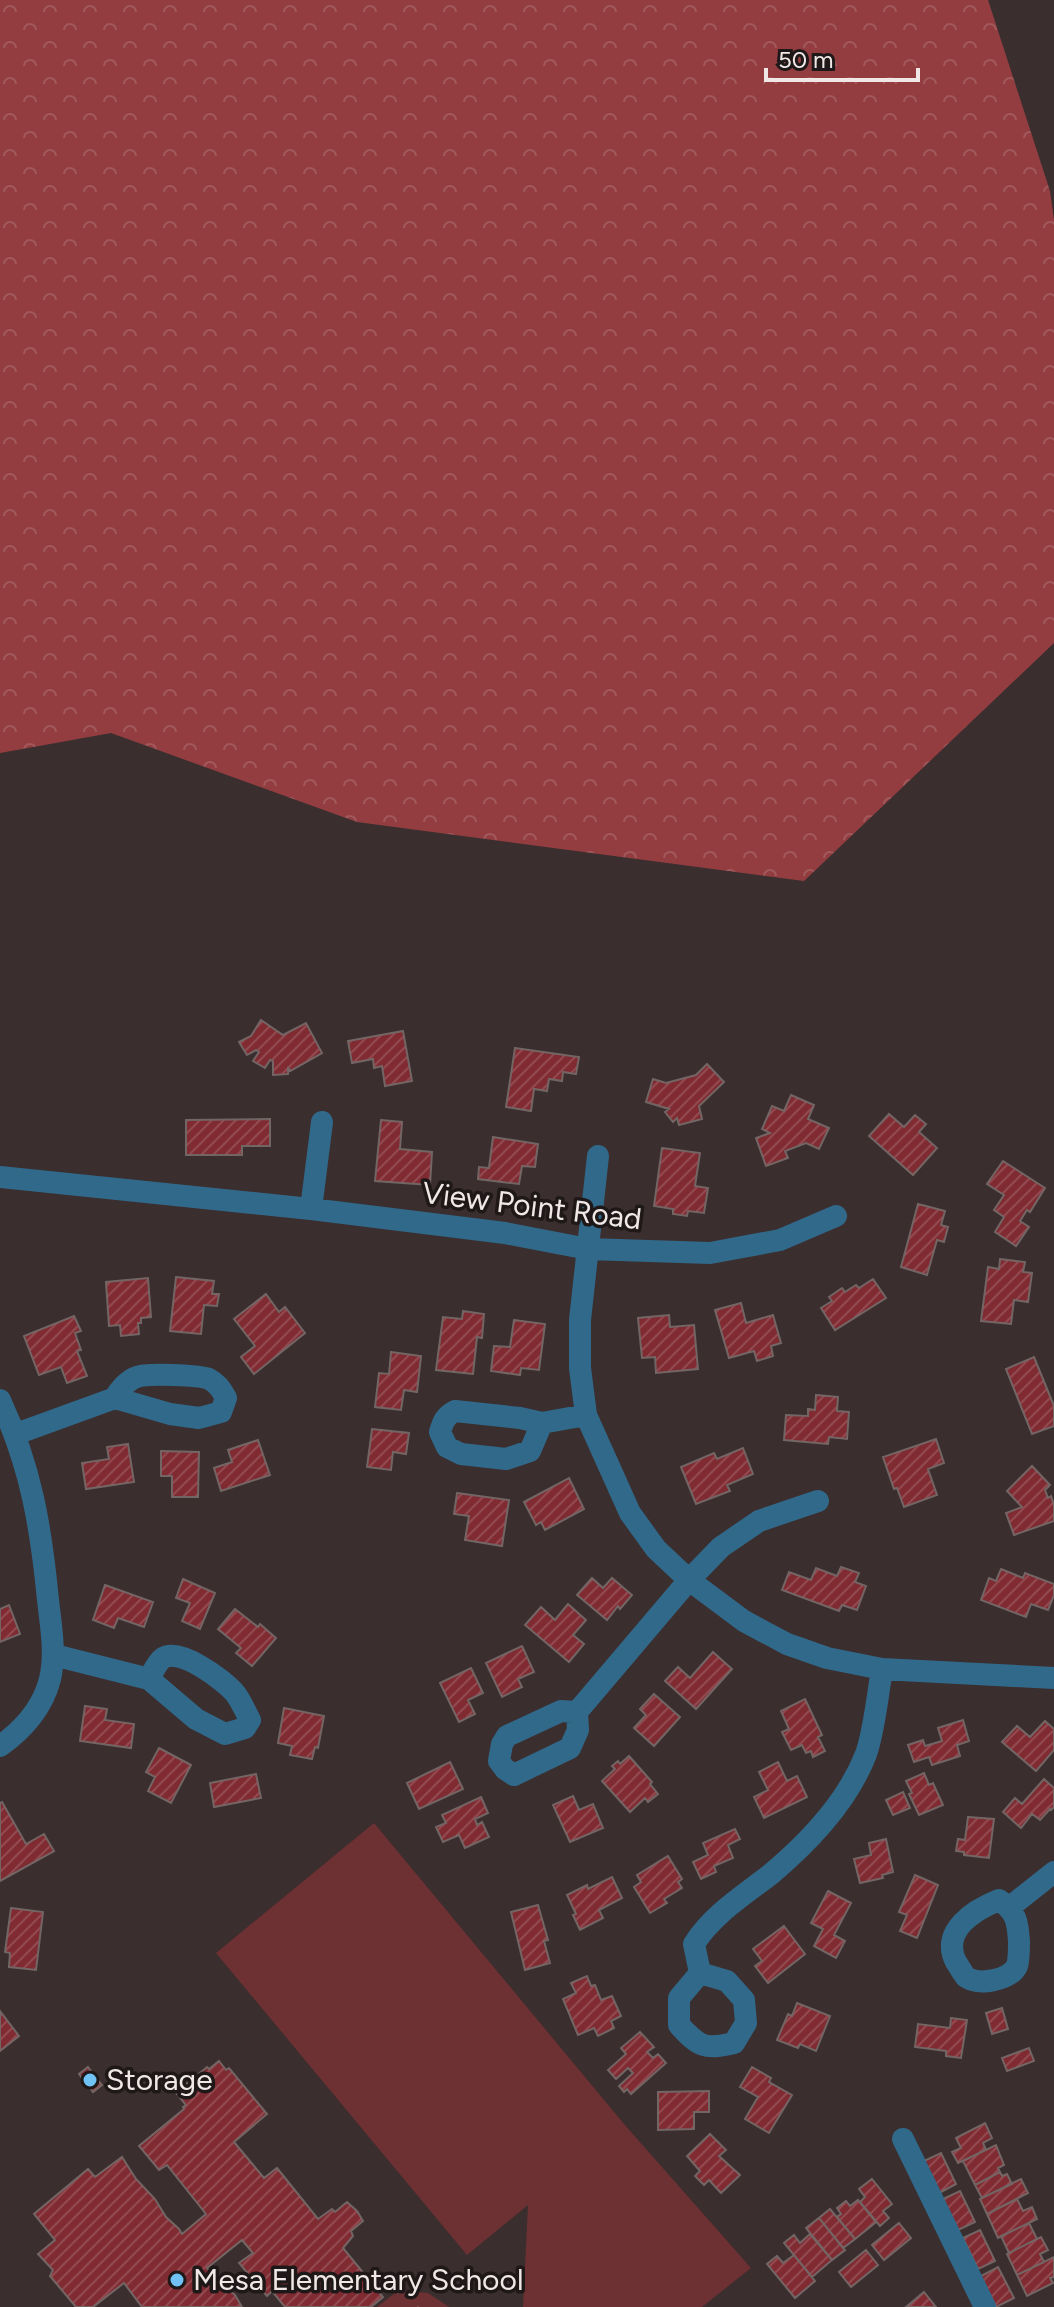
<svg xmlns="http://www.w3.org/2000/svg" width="1054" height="2307" viewBox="0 0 1054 2307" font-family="Figtree,sans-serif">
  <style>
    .green { fill: #6d3033 }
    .forest { fill: url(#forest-crowns) }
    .park { fill: url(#park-tufts) }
    .building { fill: url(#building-hatch); stroke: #746565; stroke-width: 2 }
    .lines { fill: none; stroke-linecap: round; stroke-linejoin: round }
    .minor { stroke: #31698b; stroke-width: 22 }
    .poi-dot { fill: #70c1f4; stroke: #1e1818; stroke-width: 3 }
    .labels { text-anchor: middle; stroke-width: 7; stroke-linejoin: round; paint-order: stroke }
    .street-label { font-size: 30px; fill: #f0e8e7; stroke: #1e1818 }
    .poi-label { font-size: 30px; fill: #f0e8e7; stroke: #1e1818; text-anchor: start }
  </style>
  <defs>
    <pattern id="forest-crowns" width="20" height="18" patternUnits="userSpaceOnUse" patternTransform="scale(2)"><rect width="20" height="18" fill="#933d41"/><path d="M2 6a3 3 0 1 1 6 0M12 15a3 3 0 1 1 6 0" fill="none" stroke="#a2595c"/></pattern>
    <pattern id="park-tufts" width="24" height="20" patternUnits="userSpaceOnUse" patternTransform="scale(2)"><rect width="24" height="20" fill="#6d3033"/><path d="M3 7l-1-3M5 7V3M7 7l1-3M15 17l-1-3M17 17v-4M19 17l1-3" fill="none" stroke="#824e51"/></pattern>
    <pattern id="building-hatch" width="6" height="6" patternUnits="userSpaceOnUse" patternTransform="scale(2)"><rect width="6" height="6" fill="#802b32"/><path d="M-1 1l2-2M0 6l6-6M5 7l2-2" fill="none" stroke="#924a50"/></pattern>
  </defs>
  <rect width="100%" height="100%" fill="#3b2e2e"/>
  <!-- green -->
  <path class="green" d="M374,1823L624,2124L751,2268L702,2307H523L528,2205L467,2255L216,1953Z"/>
  <!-- forest -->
  <path class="forest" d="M0,0H988L1050,191L1054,220V643L804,881L357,822L111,733L0,753Z"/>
  <!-- park -->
  <path class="park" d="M399,2290L428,2293L449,2307H377Z"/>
  <!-- building -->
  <path class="building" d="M261,1020L283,1035L306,1023L322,1053L290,1071L288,1067V1074L273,1075V1061L270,1060L265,1068L253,1061L259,1052L256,1050L247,1055L239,1042L251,1036Z
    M403,1031L412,1081L385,1086L382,1066L374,1068L373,1059L352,1063L348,1041Z
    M515,1048L579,1057L576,1074L563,1072L562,1081L549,1079L547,1091L534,1089L531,1111L506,1107Z
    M707,1064L724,1082L699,1106L702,1119L679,1125L677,1118L673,1122L665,1112L669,1109L646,1102L653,1079L666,1083L696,1075Z
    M791,1095L814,1105L808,1119L829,1128L819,1149L806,1143L785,1151L788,1158L766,1166L756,1138L770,1133L762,1129L772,1106L784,1111Z
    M889,1114L904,1127L915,1115L926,1124L919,1132L937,1148L913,1175L869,1136Z
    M270,1119V1146H242V1155H186V1120Z
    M381,1120L402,1122L400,1149L432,1152L430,1185L375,1181Z
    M493,1137L538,1144L535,1167L522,1166L519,1184L478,1179L479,1167L489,1168Z
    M662,1148L700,1153L695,1186L708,1188L704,1213L688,1211L687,1216L673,1214V1209L654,1206Z
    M1003,1161L1045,1188L1030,1212L1027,1210L1020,1221L1029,1227L1016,1246L995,1232L1004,1217L994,1210L1004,1195L987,1184Z
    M918,1204L945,1211L941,1225L948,1227L944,1242L937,1240L927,1275L901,1267Z
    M1000,1259L1025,1262L1023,1272L1032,1273L1028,1302L1014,1300L1011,1324L981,1321L988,1267L999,1269Z
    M176,1277L214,1281L212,1294H219L217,1306L204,1305L201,1334L170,1331Z
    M148,1278L151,1317L141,1318V1323H138L139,1334L121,1336L120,1325L109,1326L106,1282Z
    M873,1279L886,1298L835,1330L821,1308L832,1301L829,1297L842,1288L845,1292L856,1285L859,1288Z
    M266,1294L279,1312L285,1307L305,1333L254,1374L241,1357L255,1346L234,1319Z
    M741,1303L746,1323L773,1315L781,1343L771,1346L773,1356L757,1361L754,1351L729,1358L715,1310Z
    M463,1311L484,1314L482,1338L477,1337L473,1374L436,1370L443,1317L462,1319Z
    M669,1315L670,1327L694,1325L698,1369L656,1373L655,1357L642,1358L638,1318Z
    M74,1316L81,1331L75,1333L81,1350L77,1351L87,1376L67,1383L61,1367L39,1375L24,1336Z
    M514,1320L545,1324L539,1370L521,1368L520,1375L491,1371L494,1346L510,1347Z
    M391,1352L421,1356L417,1392L404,1390L401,1410L375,1407L379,1373L389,1374Z
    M1034,1357L1054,1406V1426L1032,1434L1006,1369Z
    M816,1395L838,1397L837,1411L849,1412L847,1439L829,1437L828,1444L784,1440L786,1415L808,1416V1409L815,1410Z
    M372,1429L409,1433L406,1454L393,1452L391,1470L367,1467Z
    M936,1439L944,1463L928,1469L937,1495L904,1507L897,1488L894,1489L883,1457Z
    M258,1440L270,1475L221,1491L214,1468L232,1462L228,1450Z
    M128,1444L134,1482L86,1489L82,1463L109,1459L107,1447Z
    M743,1448L753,1474L727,1485L730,1491L696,1504L681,1467L714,1453L717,1459Z
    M161,1451L199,1452L198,1497H172V1476H161Z
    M1032,1466L1050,1485L1045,1490L1048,1498L1051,1496L1054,1505V1521L1014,1535L1006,1513L1022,1507L1007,1491Z
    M569,1478L584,1509L545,1530L541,1522L536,1525L524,1502Z
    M457,1493L509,1500L502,1546L465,1540L469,1516L454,1514Z
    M841,1567L859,1573L855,1582L866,1586L857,1610L842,1605L839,1611L782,1590L789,1572L811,1580L816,1568L837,1576Z
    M1001,1569L1023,1578L1025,1573L1054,1584V1595L1048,1610L1031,1604L1026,1617L981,1600L989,1578L996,1581Z
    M592,1578L603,1588L612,1578L632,1595L620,1609L618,1606L607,1620L577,1595Z
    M183,1579L215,1593L200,1629L182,1621L190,1603L176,1598Z
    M105,1585L153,1602L144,1627L118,1618L114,1628L93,1620Z
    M568,1604L586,1620L573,1635L584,1644L569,1662L525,1625L541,1607L555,1620Z
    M9,1605L20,1634L0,1642V1609Z
    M235,1609L258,1627L260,1624L276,1638L252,1666L236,1653L241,1648L218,1629Z
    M522,1646L534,1672L518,1679L522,1687L502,1697L486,1663Z
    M713,1652L732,1669L696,1709L665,1681L678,1667L690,1678Z
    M471,1668L483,1693L468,1700L475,1714L459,1722L440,1683Z
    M654,1694L680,1717L654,1746L634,1728L646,1715L640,1709Z
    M805,1699L822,1735L818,1737L825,1751L813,1757L811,1751L806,1753L802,1745L791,1750L782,1732L789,1729L781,1711Z
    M85,1706L107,1709L105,1720L134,1724L131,1748L80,1741Z
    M284,1708L324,1716L318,1748L315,1747L312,1759L290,1755L292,1746L278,1743Z
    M963,1720L969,1741L957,1745L960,1756L932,1765L929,1757L914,1762L908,1745L923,1740L925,1746L942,1741L938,1728Z
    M1045,1721L1054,1729V1750L1036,1771L1002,1742L1017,1726L1030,1737Z
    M159,1748L191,1765L171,1803L148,1791L155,1777L146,1772Z
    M629,1756L652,1782L650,1784L658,1794L648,1802L645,1798L630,1812L602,1781L615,1769L612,1766L618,1761L620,1764Z
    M450,1762L463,1789L419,1809L407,1783Z
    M778,1762L787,1781L797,1776L807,1797L764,1818L754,1797L768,1790L759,1772Z
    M924,1773L929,1785L933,1783L943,1805L919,1815L909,1794L912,1793L906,1781Z
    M256,1774L261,1798L214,1807L210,1783Z
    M1044,1779L1054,1788V1807L1051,1810L1050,1809L1040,1820L1032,1814L1021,1828L1003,1812L1015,1798L1022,1804Z
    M903,1792L910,1808L893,1815L886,1800Z
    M573,1796L579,1810L593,1804L603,1828L570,1842L553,1805Z
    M481,1797L488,1813L475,1819L477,1825L482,1822L489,1837L465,1848L459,1835L443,1842L436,1827L446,1823L442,1815Z
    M2,1802L26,1844L44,1834L54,1851L0,1881V1803Z
    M968,1817L994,1819L989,1858L964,1855V1852L956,1851L958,1839L965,1840Z
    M735,1829L740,1839L728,1845L733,1858L714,1866L716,1872L701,1879L693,1862L708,1855L703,1843Z
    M886,1839L893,1872L882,1875L883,1878L860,1883L854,1859L871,1855L869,1843Z
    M668,1856L682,1879L678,1882L682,1888L664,1899L667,1903L650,1913L634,1887L641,1882L637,1875Z
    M915,1875L938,1885L917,1938L900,1931L907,1915L899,1912Z
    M612,1877L622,1898L599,1910L603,1918L580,1930L573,1915L576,1914L567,1895L587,1885L588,1889Z
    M828,1891L851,1903L834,1935L845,1941L836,1958L814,1946L823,1929L811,1923Z
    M538,1905L548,1940L544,1941L550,1963L525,1970L511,1912Z
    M11,1908L43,1912L36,1970L9,1967L10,1953L5,1952Z
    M784,1926L805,1954L768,1983L755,1966L762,1961L753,1949Z
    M587,1976L591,1986L595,1985L601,2000L612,1996L621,2016L611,2021L614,2028L598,2036L594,2028L578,2035L563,1999L576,1993L571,1983Z
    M797,2003L830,2016L816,2051L800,2044L798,2048L777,2040L788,2014L792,2016Z
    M1002,2008L1008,2029L992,2034L986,2013Z
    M0,2011L19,2036L0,2051Z
    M951,2018L967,2020L961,2058L946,2056V2051L915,2047L918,2024L950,2028Z
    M640,2032L654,2047L647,2052L653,2058L658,2054L666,2063L631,2094L627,2089L624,2092L619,2086L633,2073L628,2068L616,2079L608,2070L626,2054L621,2048Z
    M1029,2048L1034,2061L1007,2071L1002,2058Z
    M219,2061L226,2070L229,2068L267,2114L234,2142L264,2178L277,2168L318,2219L332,2209L335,2212L347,2202L357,2211L363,2221L351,2231L353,2236L343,2248L383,2297L371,2307H285L272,2291L267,2296L239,2263L253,2253L242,2240L207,2268L216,2281L235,2295L242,2307H142L124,2283L93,2307H76L50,2276L53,2270L38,2254L55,2240L34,2214L88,2169L95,2177L122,2157L136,2179L155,2199L166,2217L179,2229L182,2234L206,2214L167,2165L159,2170L139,2146L184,2109L183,2107L186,2105L176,2093L207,2067L209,2069Z
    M88,2067L102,2085L93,2092L79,2074Z
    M752,2067L771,2078L769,2082L792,2095L769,2133L745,2119L758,2097L740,2087Z
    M709,2091V2112H694V2129L658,2130V2092Z
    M985,2123L992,2138L983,2143L986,2150L958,2163L952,2152L961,2148L956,2138Z
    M710,2134L726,2150L719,2156L740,2175L721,2193L709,2180L704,2185L695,2176L700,2171L687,2156Z
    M996,2145L1004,2165L998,2168L1000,2172L975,2185L963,2161Z
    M941,2153L956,2184L939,2193L924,2161Z
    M1000,2172L1002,2176L1007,2174L1012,2184L982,2198L975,2185Z
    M872,2179L892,2204L883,2211L889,2218L880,2226L860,2202L865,2197L859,2189Z
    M1021,2179L1028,2193L987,2214L980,2199Z
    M960,2191L975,2222L958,2230L943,2199Z
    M1017,2199L1023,2211L1032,2207L1037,2219L998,2238L987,2214Z
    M858,2200L876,2222L855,2239L837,2217L841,2214L837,2208L846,2201L850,2206Z
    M830,2209L855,2239L843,2248L819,2218Z
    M819,2218L845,2250L832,2260L806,2228Z
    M899,2223L911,2238L884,2260L872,2245Z
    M1029,2223L1037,2239L1009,2253L1001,2236Z
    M980,2230L995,2261L978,2269L963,2238Z
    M810,2234L832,2260L812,2277L784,2243L794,2235L800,2243Z
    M1041,2237L1048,2250L1040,2254L1044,2262L1017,2275L1007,2254Z
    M866,2250L878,2265L851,2287L839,2272Z
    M794,2255L815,2281L795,2298L767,2264L777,2256L783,2263Z
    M1054,2257V2277L1050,2278L1053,2283L1027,2296L1017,2275Z
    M998,2267L1014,2298L996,2307L981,2276Z
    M924,2292L936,2307H906Z"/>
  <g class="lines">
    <!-- minor -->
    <path class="minor" d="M598,1156L580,1320V1368L586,1415L630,1513L656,1549L689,1580L744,1621L787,1644L827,1658L882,1669L1054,1678
      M0,1177L311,1209L505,1233L588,1249L710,1253L780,1240L836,1216
      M311,1209L322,1122
      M0,1400C31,1467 41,1527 48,1600C51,1627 56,1653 50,1679C43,1707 23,1730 0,1746
      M542,1423L530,1451L506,1459L461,1454L447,1447L440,1432C443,1422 445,1416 455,1411L520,1418L542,1423L586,1415
      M16,1434L115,1398L170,1414L199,1418L221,1412L226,1398C222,1390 217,1383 209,1379C200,1375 145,1373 137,1377C127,1380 118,1392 115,1398
      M54,1655L149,1679L196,1719L225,1734L245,1728L250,1720C245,1711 241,1700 234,1692C223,1680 180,1647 163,1658C157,1662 153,1672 149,1679
      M577,1712L578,1730L570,1748L514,1775L505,1769L499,1761L502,1744L507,1736L561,1711L577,1712L689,1580L721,1547L759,1521L818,1501
      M999,1900C1016,1911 1018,1922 1019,1942C1019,1948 1019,1960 1017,1966C1010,1980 979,1986 966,1977C963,1974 959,1966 956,1962C940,1931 974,1910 999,1900Z
      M1010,1907L1054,1872
      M700,1973L727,1981L744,2000L746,2023L734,2043C705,2050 699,2047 679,2025V1998L700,1973L694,1944C712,1915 744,1895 771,1874C809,1842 848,1801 866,1754C874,1732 878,1693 882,1669
      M903,2139L985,2307"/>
  </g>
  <!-- markers -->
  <g class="poi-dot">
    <circle cx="90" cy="2080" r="8"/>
    <circle cx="177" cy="2280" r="8"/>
  </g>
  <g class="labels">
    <!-- street labels -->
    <g class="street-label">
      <text transform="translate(532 1206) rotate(7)" y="10">View Point Road</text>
    </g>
    <!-- poi labels -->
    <g class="poi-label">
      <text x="106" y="2090">Storage</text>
      <text x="193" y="2290">Mesa Elementary School</text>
    </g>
  </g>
  <!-- scale -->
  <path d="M766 68v12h152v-12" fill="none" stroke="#f0e8e7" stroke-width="4"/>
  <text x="778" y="68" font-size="24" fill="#f0e8e7" stroke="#1e1818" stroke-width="6" paint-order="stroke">50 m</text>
</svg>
